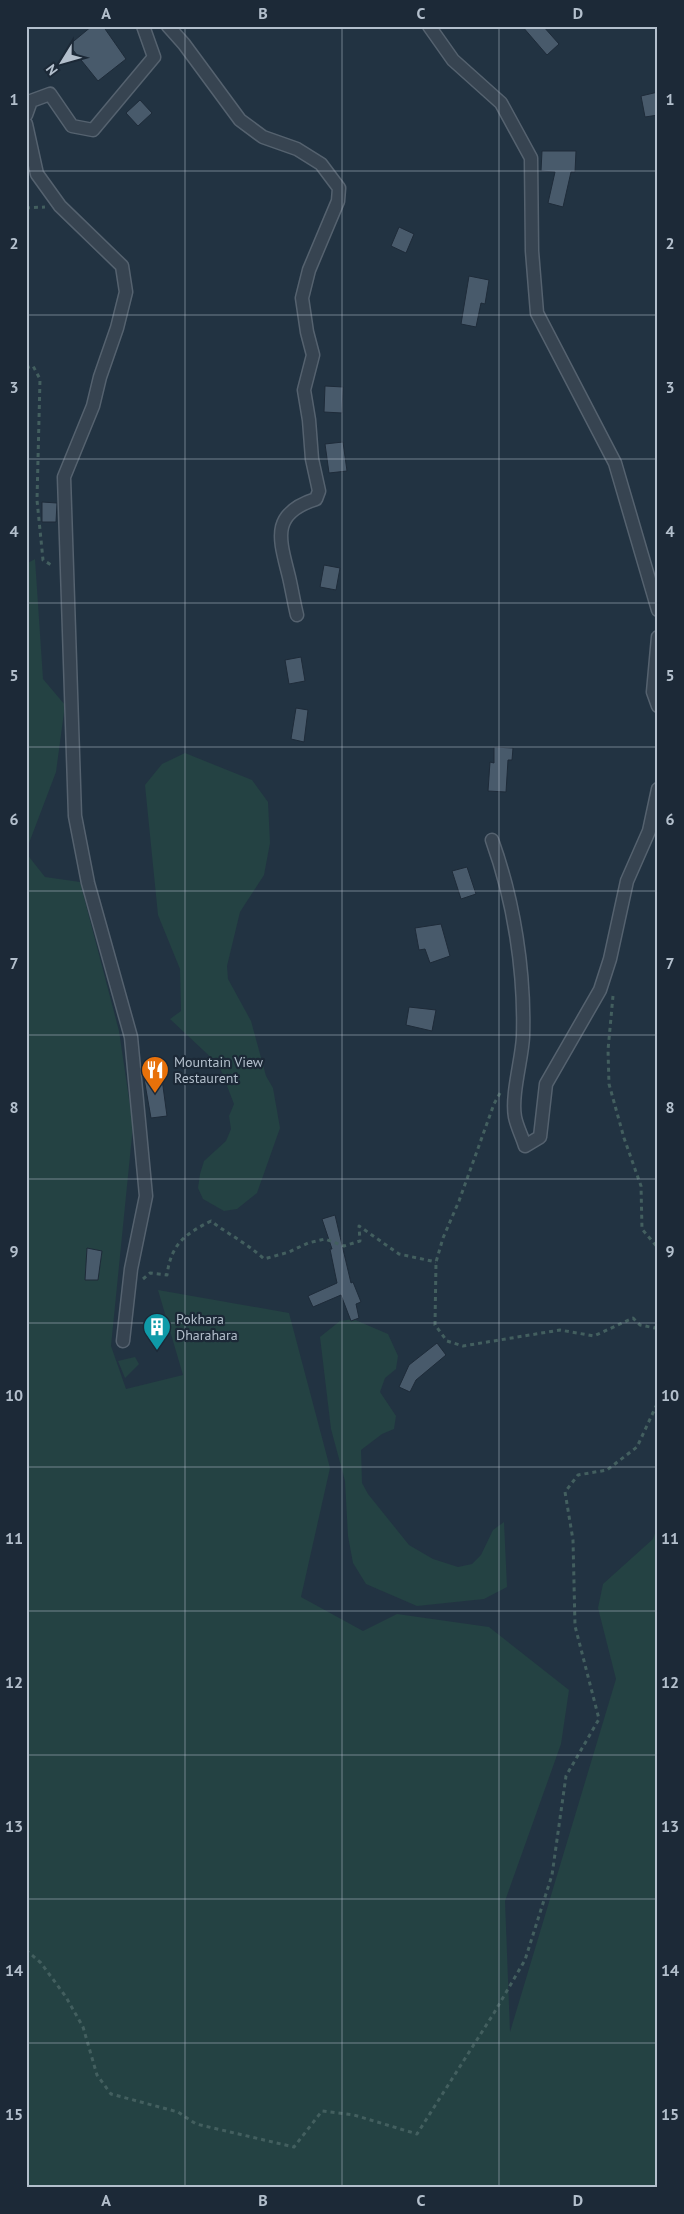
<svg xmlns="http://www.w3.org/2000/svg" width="684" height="2214" viewBox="0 0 684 2214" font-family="'PT Sans',sans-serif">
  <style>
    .green { fill: #244243 }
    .building { fill: #485a6b; stroke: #1e2b39 }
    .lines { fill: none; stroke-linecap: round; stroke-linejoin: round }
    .minor-casing { stroke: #55626f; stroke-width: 15 }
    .path { stroke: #435f5f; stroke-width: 3; stroke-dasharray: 4 4; stroke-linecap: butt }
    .minor { stroke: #374451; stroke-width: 12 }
    .grid { fill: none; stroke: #b3bfcc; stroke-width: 1; stroke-opacity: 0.55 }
    .labels { text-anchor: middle; stroke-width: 4.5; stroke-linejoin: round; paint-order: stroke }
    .poi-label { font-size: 14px; fill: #b3bfcc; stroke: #1c2937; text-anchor: start }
    .neatline { fill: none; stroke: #b3bfcc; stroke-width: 2 }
    .grid-label { font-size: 16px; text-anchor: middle; font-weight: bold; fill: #b3bfcc }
  </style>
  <rect width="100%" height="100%" fill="#223342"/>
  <!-- green -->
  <path class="green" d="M35,559L43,679L65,705L56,772L26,851V564Z
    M185,753L252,780L268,802L270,843L264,875L240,912L227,966L228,979L251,1021L266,1076L273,1088L280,1128L257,1193L237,1209L224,1211L203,1199L198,1188L200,1174L204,1161L226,1141L231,1129L229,1116L234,1104L219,1065L170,1019L181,1011L180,969L158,915L145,785L162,764Z
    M26,853L45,877L80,882L119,1031L133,1126L111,1346L126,1389L183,1375L158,1290L289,1313L330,1468L301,1597L363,1631L397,1614L489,1627L569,1690L561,1744L505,1901L510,2032L616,1679L598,1608L603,1584L653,1539L658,1524V2183L653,2188H26Z
    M353,1319L388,1334L398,1356L396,1369L385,1378L380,1392L396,1416L394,1429L382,1434L361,1450L362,1483L368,1494L409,1545L433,1559L458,1567L472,1564L481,1555L493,1530L504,1522L507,1587L484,1599L417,1606L366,1584L353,1563L348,1536L345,1481L331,1429L320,1337L340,1321Z
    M135,1357L139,1364L125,1378L118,1361Z"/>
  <!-- building -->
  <path class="building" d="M92,26H103L126,59L98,81L69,45Z
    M522,26H543L559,44L547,55Z
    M658,92V115L645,117L641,96Z
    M140,100L152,113L138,126L126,113Z
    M542,151H576L575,172H571L563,207L548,203L555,172L541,171Z
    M399,227L414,234L406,253L391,246Z
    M469,276L489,280L485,304L481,303L476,327L461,324Z
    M325,386L343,387L342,413L324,412Z
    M343,442L347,471L329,473L325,444Z
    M42,502L57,503L56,522H42Z
    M324,565L340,568L336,590L320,587Z
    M301,657L305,681L289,684L285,660Z
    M296,708L308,710L304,742L291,739Z
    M494,747L513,748L512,760H508L506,792L488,791L490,762L494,763Z
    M467,867L476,894L461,899L452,871Z
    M441,924L450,956L430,963L425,949L419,950L415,928Z
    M409,1007L436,1010L432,1031L406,1025Z
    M160,1064L167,1116L151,1118L142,1067Z
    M335,1215L351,1283L353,1282L361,1302L356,1304L359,1318L351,1321L341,1295L313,1307L308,1296L337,1283L330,1249H332L322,1219Z
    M87,1248L102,1251L98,1280H85Z
    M437,1343L446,1355L416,1380L410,1392L399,1387L409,1365Z"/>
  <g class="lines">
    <defs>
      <path id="minor" d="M168,26L184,44L240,120L263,137L297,149L321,164L339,188L338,201L309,270L302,298L307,332L313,355L304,390L309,420L312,459L319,491L316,499C269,514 280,540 289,577C292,590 294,603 297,615
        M429,26L453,60L501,103L531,158L532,251L537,313L615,463L658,610
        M26,115L31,101L50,94L72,126L93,130L154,57L143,26
        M26,124L37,174L60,206L122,266L126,292L117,328L100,377L93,406L64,477L75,816L88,883L131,1037L146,1196L131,1269L123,1341
        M658,637L653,692L658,706
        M492,840C514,901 525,972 523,1037C522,1059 511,1095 515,1117C517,1127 522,1136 525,1146L540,1137L546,1084L600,990L610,959L627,881L649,831L658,789"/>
    </defs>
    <!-- minor casing -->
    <use href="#minor" class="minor-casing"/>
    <!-- path -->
    <path class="path" d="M26,208L45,207
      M26,368L33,366L40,379L37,500L43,560L53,566
      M613,996L608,1050L609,1084L624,1138L641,1186L642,1229L658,1248
      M500,1093L494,1104L459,1201L443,1238L436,1262L435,1325L447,1341L463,1346L560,1330L594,1336L633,1318L640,1325L655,1328L658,1324
      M143,1279L150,1273L167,1275C171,1244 185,1234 211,1221C229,1235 247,1243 264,1259L289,1252L308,1243L325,1239L344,1246L360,1241L359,1226L399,1254L436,1262
      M26,1950L41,1963L66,1997L83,2027L97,2075L111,2094L178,2112L196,2124L294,2147L322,2111L354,2115L417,2134L494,2013L525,1960L552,1875L566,1776L599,1719L575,1626L573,1540L565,1492L578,1475L607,1470L637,1447L658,1402"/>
    <!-- minor -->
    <use href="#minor" class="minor"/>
  </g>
  <!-- grid -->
  <path class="grid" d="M185,26V2188M342,26V2188M499,26V2188M26,171H658M26,315H658M26,459H658M26,603H658M26,747H658M26,891H658M26,1035H658M26,1179H658M26,1323H658M26,1467H658M26,1611H658M26,1755H658M26,1899H658M26,2043H658"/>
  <!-- icons -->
  <defs>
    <symbol id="restaurant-pin" viewBox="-11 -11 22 30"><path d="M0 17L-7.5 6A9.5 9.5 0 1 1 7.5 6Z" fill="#e8710a" stroke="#1c2937"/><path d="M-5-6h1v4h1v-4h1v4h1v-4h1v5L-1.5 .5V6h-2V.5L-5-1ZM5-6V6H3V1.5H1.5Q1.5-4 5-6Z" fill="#fff"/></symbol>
    <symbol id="building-pin" viewBox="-11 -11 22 30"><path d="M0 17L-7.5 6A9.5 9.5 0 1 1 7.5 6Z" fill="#0f9aa8" stroke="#1c2937"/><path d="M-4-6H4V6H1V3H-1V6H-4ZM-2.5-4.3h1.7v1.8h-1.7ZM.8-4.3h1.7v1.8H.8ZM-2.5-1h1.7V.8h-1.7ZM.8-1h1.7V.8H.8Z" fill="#fff"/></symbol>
  </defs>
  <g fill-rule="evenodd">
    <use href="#restaurant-pin" x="139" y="1054" width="32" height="43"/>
    <use href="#building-pin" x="141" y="1311" width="32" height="43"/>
  </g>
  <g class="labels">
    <!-- poi labels -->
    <g class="poi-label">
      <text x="174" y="1067">Mountain View<tspan x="174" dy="16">Restaurent</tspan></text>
      <text x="176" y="1324">Pokhara<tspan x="176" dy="16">Dharahara</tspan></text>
    </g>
  </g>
  <!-- border -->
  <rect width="684" height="2214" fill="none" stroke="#1c2937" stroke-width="55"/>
  <!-- north arrow -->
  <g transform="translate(62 62) rotate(233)" stroke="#1c2937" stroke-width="4" paint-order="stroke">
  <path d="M0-4L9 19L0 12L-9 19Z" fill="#b3bfcc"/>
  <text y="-8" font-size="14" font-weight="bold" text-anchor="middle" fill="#b3bfcc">N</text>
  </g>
  <rect x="28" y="28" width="628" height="2158" class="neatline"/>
  <g class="grid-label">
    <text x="106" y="19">A</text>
    <text x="263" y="19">B</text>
    <text x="421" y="19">C</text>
    <text x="578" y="19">D</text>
    <text x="14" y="105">1</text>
    <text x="670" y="105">1</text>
    <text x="14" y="249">2</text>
    <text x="670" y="249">2</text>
    <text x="14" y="393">3</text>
    <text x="670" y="393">3</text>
    <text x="14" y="537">4</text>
    <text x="670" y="537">4</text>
    <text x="14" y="681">5</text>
    <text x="670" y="681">5</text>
    <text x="14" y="825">6</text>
    <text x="670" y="825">6</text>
    <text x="14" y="969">7</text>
    <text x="670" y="969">7</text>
    <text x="14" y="1113">8</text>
    <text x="670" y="1113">8</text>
    <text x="14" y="1257">9</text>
    <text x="670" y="1257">9</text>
    <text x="14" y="1401">10</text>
    <text x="670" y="1401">10</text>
    <text x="14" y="1544">11</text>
    <text x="670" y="1544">11</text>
    <text x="14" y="1688">12</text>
    <text x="670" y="1688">12</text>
    <text x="14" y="1832">13</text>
    <text x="670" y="1832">13</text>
    <text x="14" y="1976">14</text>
    <text x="670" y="1976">14</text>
    <text x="14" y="2120">15</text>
    <text x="670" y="2120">15</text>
    <text x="106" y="2206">A</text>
    <text x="263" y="2206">B</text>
    <text x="421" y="2206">C</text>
    <text x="578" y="2206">D</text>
  </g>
</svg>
